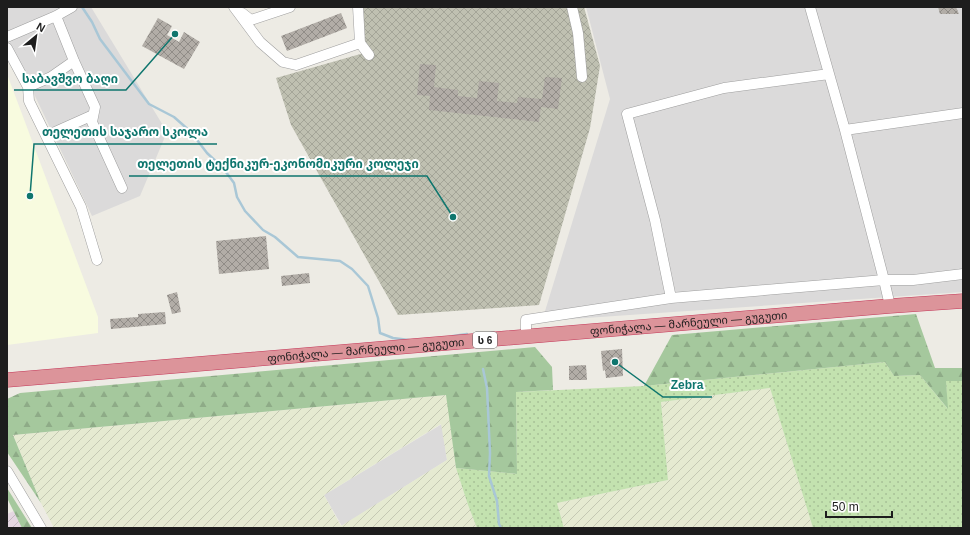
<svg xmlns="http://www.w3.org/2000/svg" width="970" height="535" viewBox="0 0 970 535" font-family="Arial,'Noto Sans Georgian',sans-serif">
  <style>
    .residential { fill: #dbdada }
    .industrial { fill: url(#industrial-furrows) }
    .education { fill: #f8fbdf }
    .construction { fill: url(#construction-cross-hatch) }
    .farmland { fill: url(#farmland-furrows); fill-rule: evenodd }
    .grass { fill: url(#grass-dots) }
    .forest { fill: url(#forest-firs) }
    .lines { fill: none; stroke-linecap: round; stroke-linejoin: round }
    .stream { stroke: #a9c7d6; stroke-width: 2.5 }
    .building { fill: url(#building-cross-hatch) }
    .minor-casing { stroke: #9e9e9e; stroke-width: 11 }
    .highway-casing { stroke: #c43859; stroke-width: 15 }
    .minor { stroke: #fff; stroke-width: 10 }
    .highway { stroke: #dc949a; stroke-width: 14 }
    .labels { text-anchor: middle; stroke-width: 4; stroke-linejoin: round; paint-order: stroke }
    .shield { fill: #fff; stroke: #616161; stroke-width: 1 }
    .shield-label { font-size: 10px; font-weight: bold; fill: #1d1d1d }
    .street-label { font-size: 11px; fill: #1d1d1d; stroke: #fff }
    .leader { fill: none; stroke: #0f766e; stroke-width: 1.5 }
    .callout-dot { fill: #0f766e; stroke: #fff; stroke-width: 1.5 }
    .callout-label { font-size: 12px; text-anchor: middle; font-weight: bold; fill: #0f766e; stroke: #fff; stroke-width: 4; stroke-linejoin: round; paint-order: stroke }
  </style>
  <defs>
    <pattern id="industrial-furrows" width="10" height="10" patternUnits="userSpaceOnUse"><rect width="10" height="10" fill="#e5d7e1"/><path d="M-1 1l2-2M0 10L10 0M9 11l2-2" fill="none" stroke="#c4b8c1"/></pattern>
    <pattern id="construction-cross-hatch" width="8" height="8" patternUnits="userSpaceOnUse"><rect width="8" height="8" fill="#bfc0b1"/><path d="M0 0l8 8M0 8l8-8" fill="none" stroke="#a4a598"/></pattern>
    <pattern id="farmland-furrows" width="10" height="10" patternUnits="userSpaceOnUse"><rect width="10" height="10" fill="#e5ead1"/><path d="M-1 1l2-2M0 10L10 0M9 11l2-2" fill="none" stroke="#c4c8b3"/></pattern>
    <pattern id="grass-dots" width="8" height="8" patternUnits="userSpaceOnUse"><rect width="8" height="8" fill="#c3e2af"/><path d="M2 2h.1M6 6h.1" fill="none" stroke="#a7c196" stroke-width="1.8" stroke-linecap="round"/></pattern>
    <pattern id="forest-firs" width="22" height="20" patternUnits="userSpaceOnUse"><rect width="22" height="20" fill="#a5c89d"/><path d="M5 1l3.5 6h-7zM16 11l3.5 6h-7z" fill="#8eab87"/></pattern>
    <pattern id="building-cross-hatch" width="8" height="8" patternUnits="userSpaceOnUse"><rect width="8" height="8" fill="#b2ada7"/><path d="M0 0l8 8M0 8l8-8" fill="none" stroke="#908c87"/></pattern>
  </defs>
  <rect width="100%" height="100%" fill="#edebe4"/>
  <!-- residential -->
  <path class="residential" d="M7,7H91L167,132L140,196L92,216L7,37Z
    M586,7H963V292L542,321L610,99Z
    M442,424L447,460L342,526L324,495Z"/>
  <!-- industrial -->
  <path class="industrial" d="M14,511L22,528H7V514Z"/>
  <!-- education -->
  <path class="education" d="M7,74L98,317V333L7,345Z"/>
  <!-- construction -->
  <path class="construction" d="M360,7H584L600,66L590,128L539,305L398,315L291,125L276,78L364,53Z"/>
  <!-- farmland -->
  <path class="farmland" d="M770,388L813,528H564L557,503L668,480L661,402Z
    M447,395L456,468L468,505L477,528H54L41,503L13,435ZM441,424L447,460L341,526L324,495Z"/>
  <!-- grass -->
  <path class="grass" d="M885,362L894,376L920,375L947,408L946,381H963V528H813L770,388L661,402L668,480L557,503L564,528H477L468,505L456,468L517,474L516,392L644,386Z"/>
  <!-- forest -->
  <path class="forest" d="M916,314L935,368H963V381H946L948,409L920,375L894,376L885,362L644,386L672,335Z
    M535,347L552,367L553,390L516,392L517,474L456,468L446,395L13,435L41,503L7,452V399L20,393Z
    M7,488L32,528H22L7,498Z"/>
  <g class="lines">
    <!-- stream -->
    <path class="stream" d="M82,7L92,22L100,39L149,104L174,117L191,132L207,153L223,168L234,183L237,197L245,211L263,230L275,237L298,257L340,261L352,269L368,286L378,318L380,333L393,338L409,340
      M453,336L467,334
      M483,369L487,388L490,453L489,476L497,501L499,524L501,528"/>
  </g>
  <!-- building -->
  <path class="building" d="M938,7H956L959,14H940Z
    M341,13L347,28L287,51L281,36Z
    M158,18L172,26L167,35L179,42L184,32L200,42L184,69L142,46Z
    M420,64L436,65L434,87L458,90V96L477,98L479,81L499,83L497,101L517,103L518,97L542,99L545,77L562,78L558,109L541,107L539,122L429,110L430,96L417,95Z
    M266,236L269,269L219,274L216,241Z
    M309,273L310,283L282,286L281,276Z
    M177,292L181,312L172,314L167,295Z
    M165,312L166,324L111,329L110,319L138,317V314Z
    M622,349L623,376L606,378L605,370L603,371L601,351Z
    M586,365L587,380H569V366Z"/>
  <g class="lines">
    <defs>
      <path id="minor" d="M234,7L260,42L283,62L296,65L360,43
        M358,7L360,43L369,55
        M572,7L578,33L582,77
        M810,7L845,130L884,280H913L963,274
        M242,13L251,20L290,7
        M56,16L74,61L95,107L92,122L122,188
        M7,37L56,16L72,7
        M7,48L28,87L29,101L81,207L97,260
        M28,87L51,77L74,61
        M845,130L963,113
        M46,136L93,115
        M671,298L655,220L627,114L724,88L829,74
        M526,337V320L671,298L884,280L890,306
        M7,471L41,528"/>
      <g id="highway">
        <path id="s1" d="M7,380L890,306L963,301"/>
      </g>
    </defs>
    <!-- minor casing -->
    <use href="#minor" class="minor-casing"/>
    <!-- highway casing -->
    <use href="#highway" class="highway-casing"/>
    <!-- minor -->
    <use href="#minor" class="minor"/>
    <!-- highway -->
    <use href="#highway" class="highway"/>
  </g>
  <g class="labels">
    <!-- shield labels -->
    <rect class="shield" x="473" y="332" width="24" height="16" rx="3"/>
    <g class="shield-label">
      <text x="485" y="344">ს 6</text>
    </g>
    <!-- street labels -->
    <g class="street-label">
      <text dy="4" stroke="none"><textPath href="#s1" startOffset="684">ფონიჭალა — მარნეული — გუგუთი</textPath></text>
      <text dy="4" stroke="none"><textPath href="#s1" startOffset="360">ფონიჭალა — მარნეული — გუგუთი</textPath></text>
    </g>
  </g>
  <!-- callouts -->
  <path class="leader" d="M175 34L126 90H14M30 196L34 144H217M453 217L427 176H129M615 362L663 397H712"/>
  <g class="callout-dot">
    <circle cx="175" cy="34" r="4"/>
    <circle cx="30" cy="196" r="4"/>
    <circle cx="453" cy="217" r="4"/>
    <circle cx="615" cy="362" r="4"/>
  </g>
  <g class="callout-label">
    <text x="70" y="83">საბავშვო ბაღი</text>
    <text x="125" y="136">თელეთის საჯარო სკოლა</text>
    <text x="278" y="168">თელეთის ტექნიკურ-ეკონომიკური კოლეჯი</text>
    <text x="687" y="389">Zebra</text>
  </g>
  <!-- border -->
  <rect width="970" height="535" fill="none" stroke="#1d1d1d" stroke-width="16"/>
  <!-- north arrow -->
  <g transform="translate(36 36) rotate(29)" stroke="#ffffff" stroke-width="3" paint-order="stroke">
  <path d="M0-3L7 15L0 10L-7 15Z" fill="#1d1d1d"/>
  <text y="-6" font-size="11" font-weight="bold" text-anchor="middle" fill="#1d1d1d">N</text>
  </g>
  <!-- scale -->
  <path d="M826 511v6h66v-6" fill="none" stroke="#1d1d1d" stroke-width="2"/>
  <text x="832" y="511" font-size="12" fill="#1d1d1d" stroke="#ffffff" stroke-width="3" paint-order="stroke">50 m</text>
</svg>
